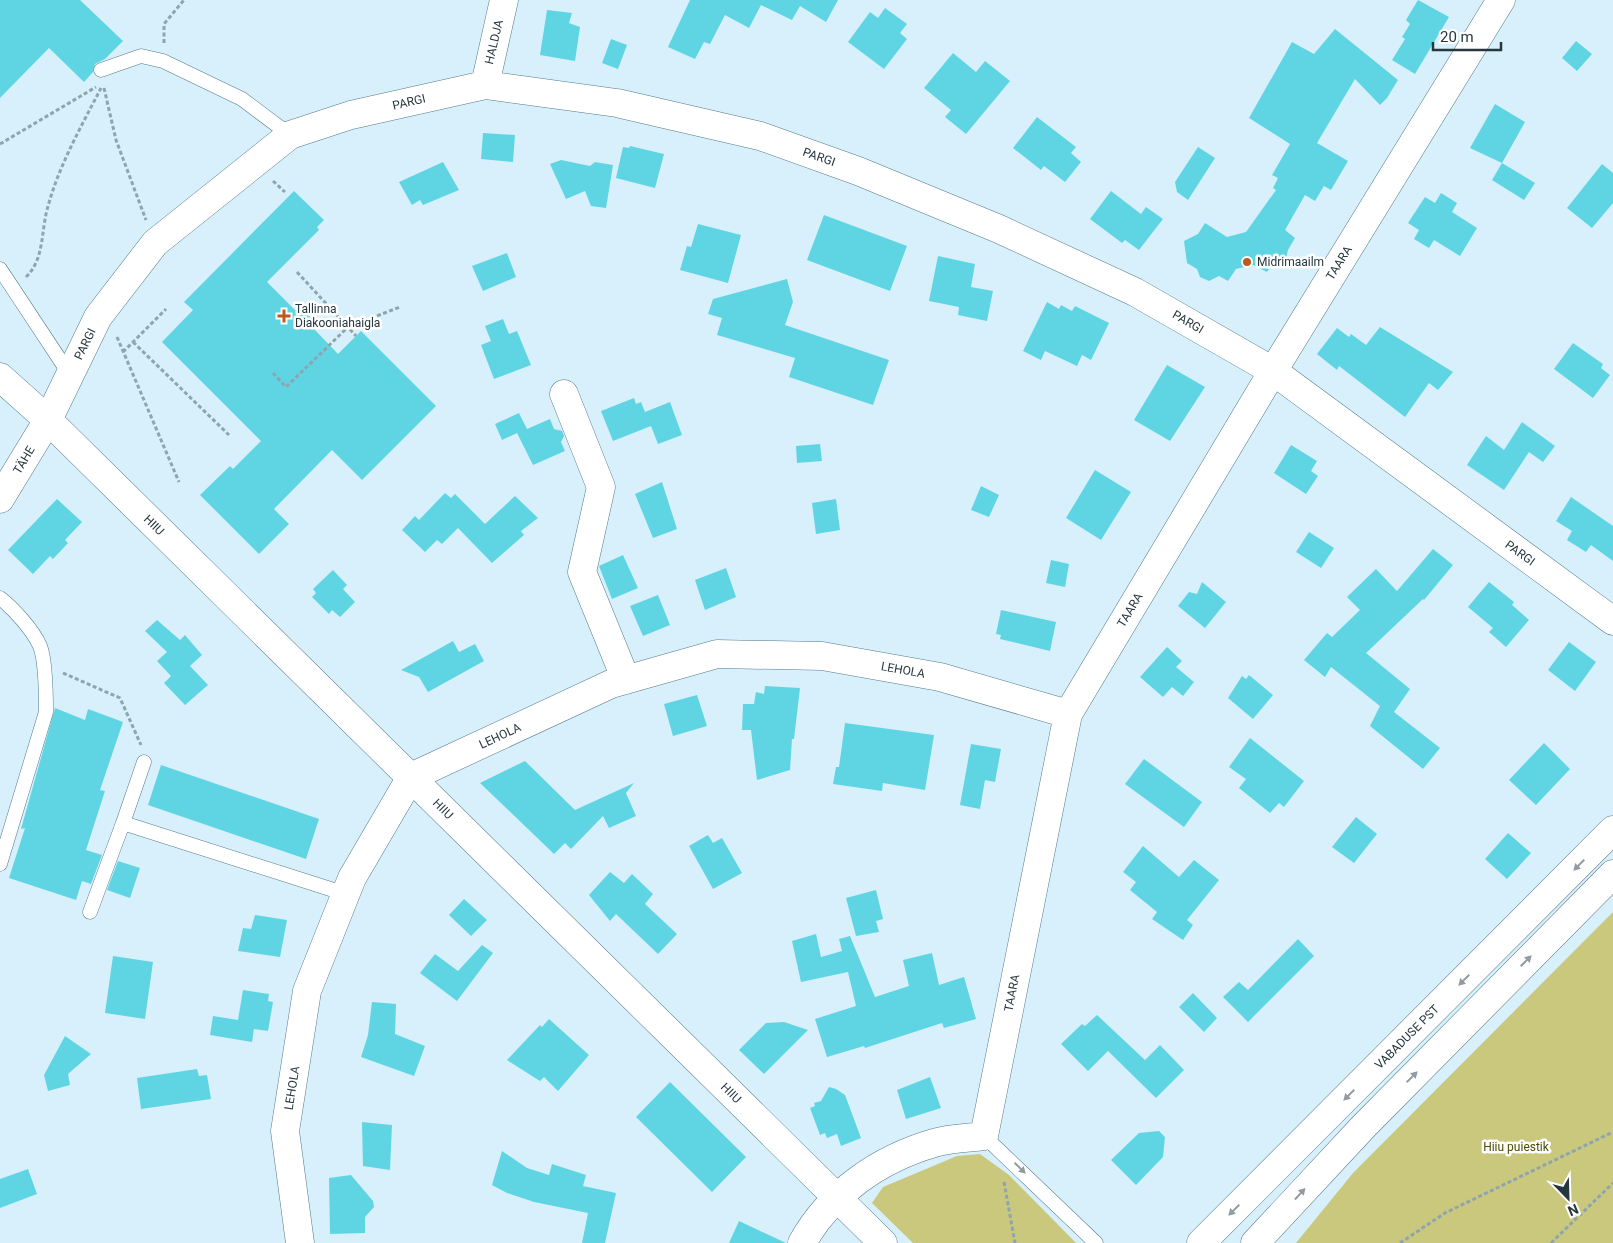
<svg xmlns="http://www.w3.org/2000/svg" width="1613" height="1243" viewBox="0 0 1613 1243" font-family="Roboto,sans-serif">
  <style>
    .green { fill: #cac87d }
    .building { fill: #5fd5e4 }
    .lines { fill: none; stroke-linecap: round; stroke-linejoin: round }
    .lane-casing { stroke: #547a8b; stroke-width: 15 }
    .street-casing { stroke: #547a8b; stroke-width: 29 }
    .highway-casing { stroke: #547a8b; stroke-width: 29 }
    .path { stroke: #8ea4ae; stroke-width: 3; stroke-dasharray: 4 2.5; stroke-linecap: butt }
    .lane { stroke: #fff; stroke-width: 14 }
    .street { stroke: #fff; stroke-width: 28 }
    .highway { stroke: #fff; stroke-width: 28 }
    .oneway { fill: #929b9e }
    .poi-dot { fill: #bd5a20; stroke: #fff; stroke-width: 2 }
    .labels { text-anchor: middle; stroke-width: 5; stroke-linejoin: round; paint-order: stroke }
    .street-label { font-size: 12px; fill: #26373e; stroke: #fff }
    .poi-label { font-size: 12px; fill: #26373e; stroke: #fff; text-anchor: start }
    .park-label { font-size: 12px; fill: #4d4a06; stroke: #fff }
  </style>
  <rect width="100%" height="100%" fill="#d7f0fb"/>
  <!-- green -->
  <path class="green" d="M1613,912V1243H1296L1353,1173Z
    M980,1154L1009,1175L1076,1243H913L872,1203L883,1187L957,1156Z"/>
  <!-- building -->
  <path class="building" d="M0,0H80L123,41L105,59L95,64L93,72L84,82L49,48L0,98Z
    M690,0H838L826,22L800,6L792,20L761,5L749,28L725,15L710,44L704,42L695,59L668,47Z
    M1418,0L1449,17L1415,74L1392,60L1405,39L1402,37L1410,24L1406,20Z
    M885,8L907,24L900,33L907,39L884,69L848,42L870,12L878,18Z
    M547,10L572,13L569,23L580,27L575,61L540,55Z
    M1335,29L1398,80L1387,98L1380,105L1355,79L1317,143L1348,161L1331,190L1324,186L1315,201L1305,195L1285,230L1295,238L1288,250L1285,263L1271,266L1267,272L1253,265L1236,269L1228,281L1219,276L1209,281L1200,277L1197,269L1187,263L1184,241L1198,234L1205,223L1227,237L1246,232L1276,190L1273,188L1278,178L1272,175L1290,144L1249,118L1292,42L1314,54Z
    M611,39L627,45L618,69L602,63Z
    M1576,41L1592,54L1577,71L1562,58Z
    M953,53L976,72L985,61L1010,81L966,134L945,117L951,110L924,88Z
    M1495,104L1525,122L1502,163L1470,148Z
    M1037,117L1076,147L1071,153L1081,162L1065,182L1044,166L1041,170L1013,148Z
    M483,133L515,135L513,162L481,159Z
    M630,146L664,154L655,188L616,178L623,147L629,148Z
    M1198,147L1215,158L1188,200L1177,192L1175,182Z
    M561,160L590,166L595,162L613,165L606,208L591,206L585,191L566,199L550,164Z
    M443,162L459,190L423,205L420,200L412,205L399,182Z
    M1502,163L1535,183L1524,200L1492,180Z
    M1602,164L1613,173V203L1592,228L1567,208Z
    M294,191L324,220L317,227L319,230L267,282L295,310L299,306L318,325L314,329L338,354L361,331L436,406L362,480L332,450L274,509L289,524L259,554L200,495L230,466L233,469L261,441L162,342L193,310L184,302Z
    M1111,191L1141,214L1146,207L1163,219L1139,250L1125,240L1122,243L1090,219Z
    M1441,193L1457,203L1452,212L1477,228L1460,256L1434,240L1429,248L1414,239L1419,230L1408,223L1425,197L1435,203Z
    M824,215L907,246L890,291L807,260Z
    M698,224L741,235L728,283L680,270L687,246L691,247Z
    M507,253L516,277L483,291L472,266Z
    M938,256L975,264L971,287L993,291L987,321L958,315L959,307L929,301Z
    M787,279L793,302L785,325L889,360L873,405L789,377L795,358L717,335L722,318L708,314L713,299Z
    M1047,302L1059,309L1061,305L1072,311L1075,306L1109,323L1091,360L1082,355L1077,366L1045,351L1041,360L1023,351Z
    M503,319L509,334L517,331L531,365L494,379L481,345L491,341L485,326Z
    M1380,327L1453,372L1438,390L1429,383L1405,417L1339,366L1337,370L1317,354L1337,328L1349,337L1351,334L1366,345Z
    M1573,343L1603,364L1601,368L1610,375L1593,398L1554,369Z
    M1167,365L1205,387L1170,441L1134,420Z
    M634,398L636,404L641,402L645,412L670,402L682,435L658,444L651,426L613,441L601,411Z
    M519,413L527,429L550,419L554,429L562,431L564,436L561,442L565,451L533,465L517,433L502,440L495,424Z
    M1522,422L1555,446L1543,462L1529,452L1504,490L1467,465L1486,436L1504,450Z
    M820,444L822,461L797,463L796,446Z
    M1291,445L1317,461L1311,471L1318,476L1306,494L1274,473Z
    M1095,470L1131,492L1101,540L1066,518Z
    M662,482L677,529L653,538L635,494Z
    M981,486L999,495L989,517L971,510Z
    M445,493L451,498L455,494L485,524L515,496L538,518L521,531L524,535L492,563L458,528L442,544L437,540L425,552L402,530L415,516L419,520Z
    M1571,497L1613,526V561L1591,545L1586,552L1567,540L1572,531L1556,521Z
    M57,499L82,522L65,540L68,543L53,559L50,556L33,574L8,550Z
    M836,499L840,530L816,534L812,503Z
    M1309,532L1334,548L1321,568L1296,552Z
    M1433,549L1453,565L1424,600L1423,599L1366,653L1410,689L1394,712L1440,748L1423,769L1370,726L1380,706L1331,667L1325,677L1304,660L1327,633L1332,637L1360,610L1347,597L1376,569L1397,591Z
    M623,555L638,588L612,599L599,566Z
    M1051,560L1069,564L1065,587L1046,583Z
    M726,568L736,597L705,610L695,580Z
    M333,570L347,585L343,589L355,602L340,617L332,610L329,614L312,597L316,593L313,589Z
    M1202,582L1226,602L1205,628L1178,606L1189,592L1197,594Z
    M1489,582L1514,602L1512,605L1529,620L1506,647L1489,632L1493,628L1468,607Z
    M658,595L670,625L643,636L630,606Z
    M1001,610L1056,622L1050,651L1000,639L1001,635L996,634Z
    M157,620L180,640L185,635L202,655L190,666L208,685L185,705L164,683L171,676L157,661L167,652L145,631Z
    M453,641L459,652L475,644L484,661L428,692L419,677L401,670Z
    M1569,642L1596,662L1575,691L1548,670Z
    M1167,647L1182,661L1176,667L1194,682L1183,696L1172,687L1163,697L1140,677Z
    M1249,675L1273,695L1253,719L1228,698L1242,676L1246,679Z
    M765,686L800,688L794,739H792L790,770L757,780L751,730H742L743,704H754L756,692L764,694Z
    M697,695L707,726L673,736L664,704Z
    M55,708L85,720L88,709L123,722L100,790L105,791L86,850L102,855L91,884L82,881L76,900L9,878L25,828L21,829Z
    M845,723L934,735L925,790L883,783L882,791L833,784L836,767H839Z
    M1250,738L1304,781L1284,807L1279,803L1270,813L1239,788L1246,779L1229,767Z
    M1544,743L1570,769L1536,805L1509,780Z
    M971,744L1001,749L995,782L985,780L980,809L960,805Z
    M1144,759L1202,802L1184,827L1125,784Z
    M525,761L575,810L634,783L626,793L636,816L609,828L603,816L571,849L565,843L554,854L480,783Z
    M161,765L319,819L306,859L148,805Z
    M1356,817L1377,834L1354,863L1332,847Z
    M1508,833L1531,853L1507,879L1485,859Z
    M708,835L713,843L722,838L742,873L713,889L689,846Z
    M1143,846L1179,877L1194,860L1219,880L1187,920L1193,925L1183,940L1152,919L1157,912L1130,890L1136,882L1123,872Z
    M118,861L140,868L130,898L107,890Z
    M610,872L624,883L632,874L653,894L645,904L677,934L658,954L616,914L610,921L589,895Z
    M876,890L883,919L876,921L879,932L856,936L846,898Z
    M464,899L487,920L471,936L449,915Z
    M255,915L287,920L280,957L238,951L243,928L251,929Z
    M816,934L821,957L842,951L839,939L850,936L875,997L909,986L903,960L932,953L939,985L964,977L976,1019L944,1028L942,1023L865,1048L864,1046L827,1057L815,1019L856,1006L848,972L801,982L792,941Z
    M1298,939L1314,956L1248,1022L1223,997L1239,982L1248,990Z
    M482,945L493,953L457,1001L420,973L435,954L458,971Z
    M113,956L153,962L145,1019L105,1013Z
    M243,990L269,994L268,1001L273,1002L268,1031L254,1029L252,1042L210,1035L213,1016L238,1020Z
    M1193,993L1217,1018L1204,1032L1179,1007Z
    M372,1002L396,1004L395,1034L425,1046L414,1076L361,1057L368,1035Z
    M1097,1015L1145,1060L1160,1045L1184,1070L1156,1098L1108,1051L1088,1071L1061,1044L1082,1024L1085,1026Z
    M549,1019L589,1055L558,1091L544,1077L540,1081L507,1060L540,1025L542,1027Z
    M784,1022L808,1030L764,1074L739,1050L766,1023Z
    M65,1036L91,1054L68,1074L70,1085L48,1091L44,1075Z
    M197,1069L199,1076L207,1075L211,1099L141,1109L137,1078Z
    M930,1077L941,1108L906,1119L897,1090Z
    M670,1082L746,1157L712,1192L636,1117Z
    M829,1087L836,1089L845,1095L861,1138L841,1146L837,1134L827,1138L825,1133L820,1135L810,1108L815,1106L814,1103L821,1101Z
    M362,1122L392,1125L390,1170L363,1166Z
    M1159,1131L1165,1137L1163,1157L1136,1185L1111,1160L1139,1133Z
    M502,1151L527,1168L549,1175L552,1164L586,1175L583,1186L616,1193L605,1243H582L588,1213L534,1202L507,1193L492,1185Z
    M28,1169L37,1194L0,1208V1179Z
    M351,1175L373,1201L374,1207L365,1217V1233L330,1234L329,1178Z
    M739,1221L786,1243H729Z"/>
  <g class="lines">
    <defs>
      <path id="lane" d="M101,70L141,56L163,61L242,99L290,135
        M0,269L70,375
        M0,598C13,608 33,630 40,646C46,661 46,695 46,712L0,864
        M123,823L144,762
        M90,912L123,823L346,894
        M984,1136L1096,1243"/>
      <path id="street" d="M485,85L504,0
        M0,377L48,420L883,1243
        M564,394L601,487L582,572L626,680
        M0,499L48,420L98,317L155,243L290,135L351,115L485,85L617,103L760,136L858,171L999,229L1135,292L1273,371L1613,621
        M300,1243L285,1131L307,991L352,878L411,777L611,684L717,654L822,656L940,677L1068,714
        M802,1243C830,1193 879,1159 934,1143C950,1138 968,1138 984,1136L1068,714L1273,371L1501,0"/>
      <path id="highway" d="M1201,1243L1613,830
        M1255,1243L1364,1126L1613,874"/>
    </defs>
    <!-- lane casing -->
    <use href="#lane" class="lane-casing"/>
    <!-- street casing -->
    <use href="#street" class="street-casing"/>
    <!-- highway casing -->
    <use href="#highway" class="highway-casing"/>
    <!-- path -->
    <path class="path" d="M164,43V24L184,0
      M104,88L116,140L146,220
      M0,144L96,87
      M273,181L285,192
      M297,272L356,336
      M26,277C44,260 41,233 47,210C58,167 81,127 101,88
      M117,337L179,482
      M133,342L229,435
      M123,352L166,309
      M273,373L286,387L348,327L400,307
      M63,673L120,698L141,745
      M1004,1182L1015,1243
      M1400,1243L1445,1213L1613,1132
      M1551,1243L1613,1183"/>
    <!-- lane -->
    <use href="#lane" class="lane"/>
    <!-- street -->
    <use href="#street" class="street"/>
    <!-- highway -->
    <use href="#highway" class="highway"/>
  </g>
  <!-- one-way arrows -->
  <defs><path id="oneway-solid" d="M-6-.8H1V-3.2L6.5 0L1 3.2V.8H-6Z" transform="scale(1.25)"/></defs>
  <g class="oneway">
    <use href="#oneway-solid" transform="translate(1579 865) rotate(135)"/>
    <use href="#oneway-solid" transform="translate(1526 961) rotate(-45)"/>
    <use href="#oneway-solid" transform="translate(1464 980) rotate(135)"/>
    <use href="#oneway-solid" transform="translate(1412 1077) rotate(-45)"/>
    <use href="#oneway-solid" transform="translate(1349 1095) rotate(135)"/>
    <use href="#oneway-solid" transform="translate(1020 1168) rotate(44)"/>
    <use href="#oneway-solid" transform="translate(1300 1194) rotate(-47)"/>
    <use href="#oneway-solid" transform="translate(1234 1210) rotate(135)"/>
  </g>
  <!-- markers -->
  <g class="poi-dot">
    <circle cx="1247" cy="262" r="5"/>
    <path d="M281.5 308.5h5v5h5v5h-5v5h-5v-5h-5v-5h5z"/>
  </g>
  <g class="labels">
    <!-- street labels -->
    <g class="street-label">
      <text transform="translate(494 42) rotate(-77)" y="4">HALDJA</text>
      <text transform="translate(409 102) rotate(-13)" y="4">PARGI</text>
      <text transform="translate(819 157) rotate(19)" y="4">PARGI</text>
      <text transform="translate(1339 263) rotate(-58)" y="4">TAARA</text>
      <text transform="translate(1188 322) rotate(30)" y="4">PARGI</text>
      <text transform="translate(85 344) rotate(-64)" y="4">PARGI</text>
      <text transform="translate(24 460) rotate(-59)" y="4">TÄHE</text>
      <text transform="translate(154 525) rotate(44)" y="4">HIIU</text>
      <text transform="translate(1520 553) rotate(36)" y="4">PARGI</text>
      <text transform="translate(1130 610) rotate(-59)" y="4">TAARA</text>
      <text transform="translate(903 670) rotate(10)" y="4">LEHOLA</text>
      <text transform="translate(500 736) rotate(-25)" y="4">LEHOLA</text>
      <text transform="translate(443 809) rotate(45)" y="4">HIIU</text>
      <text transform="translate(1012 993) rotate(-79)" y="4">TAARA</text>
      <text transform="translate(1407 1037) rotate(-45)" y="4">VABADUSE PST</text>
      <text transform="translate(292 1088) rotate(-81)" y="4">LEHOLA</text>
      <text transform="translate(731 1093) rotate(45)" y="4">HIIU</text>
    </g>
    <!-- poi labels -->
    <g class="poi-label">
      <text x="1257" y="266">Midrimaailm</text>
      <text x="295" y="313">Tallinna<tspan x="295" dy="14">Diakooniahaigla</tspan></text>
    </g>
    <!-- park labels -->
    <g class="park-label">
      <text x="1516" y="1151">Hiiu puiestik</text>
    </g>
  </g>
  <!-- north arrow -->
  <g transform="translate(1568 1198) rotate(157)" stroke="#ffffff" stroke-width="4" paint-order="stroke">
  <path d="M0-4L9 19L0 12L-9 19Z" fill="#26373e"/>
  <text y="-8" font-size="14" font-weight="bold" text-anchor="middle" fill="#26373e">N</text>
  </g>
  <!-- scale -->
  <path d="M1433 42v8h68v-8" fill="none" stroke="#26373e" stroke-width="2.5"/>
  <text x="1440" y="42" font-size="15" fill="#26373e" stroke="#ffffff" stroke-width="4" paint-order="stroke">20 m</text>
</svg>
